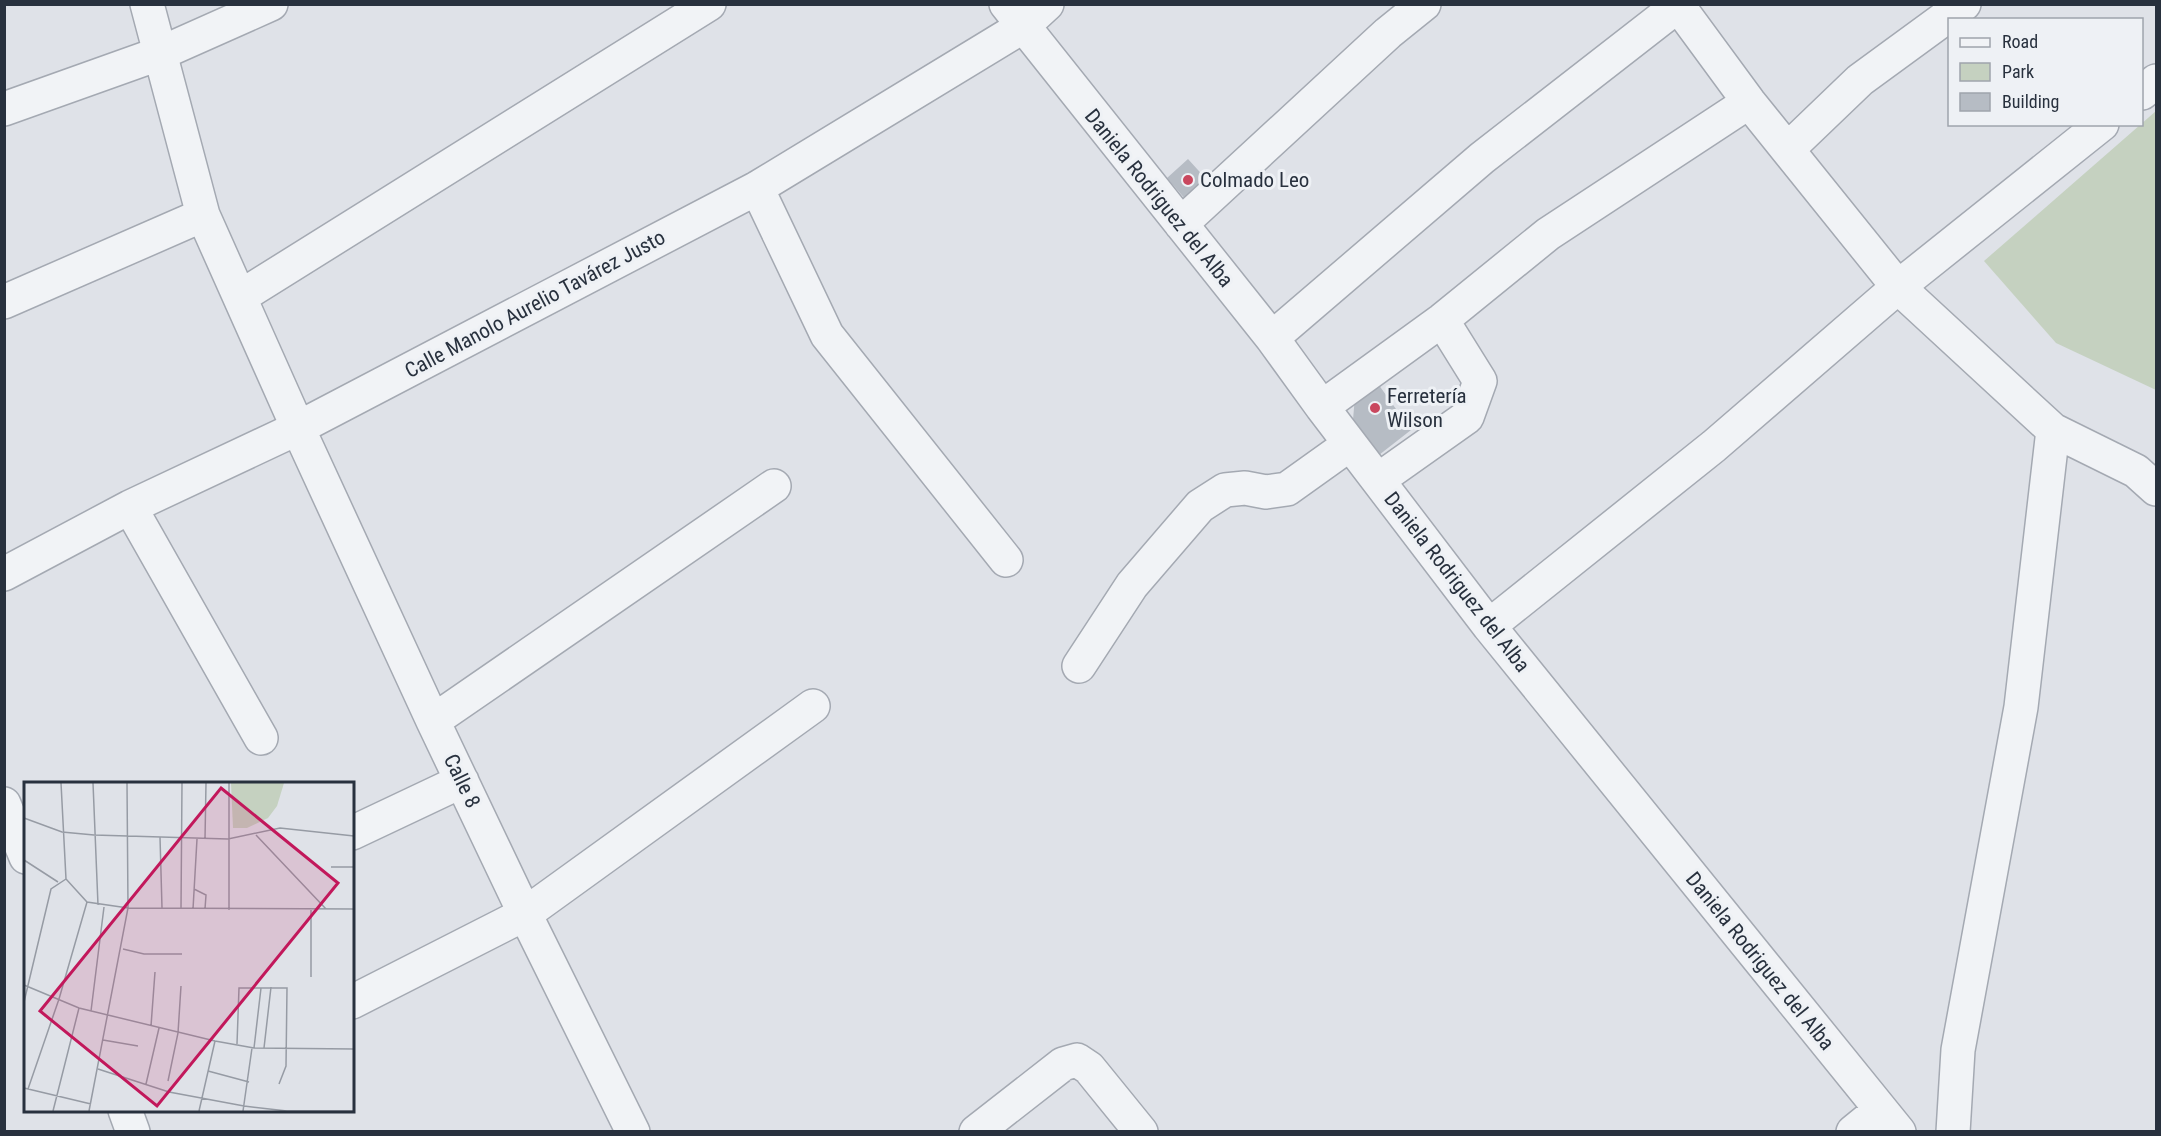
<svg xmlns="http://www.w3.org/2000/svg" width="2161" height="1136" viewBox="0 0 2161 1136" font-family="'Roboto Condensed',sans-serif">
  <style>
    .green { fill: #c5d1c0 }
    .building { fill: #b6bcc4 }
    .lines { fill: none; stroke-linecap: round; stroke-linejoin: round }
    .minor-casing { stroke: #a4a9b2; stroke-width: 36 }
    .minor { stroke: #f1f3f6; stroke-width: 33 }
    .poi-dot { fill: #c9475e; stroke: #eef1f5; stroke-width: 2 }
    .labels { text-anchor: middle; stroke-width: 6; stroke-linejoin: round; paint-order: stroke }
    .poi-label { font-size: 21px; fill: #28313e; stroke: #eef1f5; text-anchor: start }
    .street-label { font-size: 21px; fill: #28313e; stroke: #eef1f5 }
    .inset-road { fill: none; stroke: #969ba4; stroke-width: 1.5 }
    .view { fill: #c2185b; fill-opacity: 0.15; stroke: #c2185b; stroke-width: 3 }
    .inset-edge { fill: none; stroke: #28313e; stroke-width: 3 }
  </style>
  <rect width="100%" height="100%" fill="#dfe2e8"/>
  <!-- green -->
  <path class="green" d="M2156,111V390L2056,343L1984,261Z"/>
  <!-- building -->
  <path class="building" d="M1188,159L1208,181L1186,200L1167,178Z
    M1376,381L1411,430L1379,455L1353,420L1355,396Z"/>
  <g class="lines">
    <defs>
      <path id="minor" d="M147,4L203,215L298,428L433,721L525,914L633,1132
        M1006,4L1272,338L1322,407L1489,626L1899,1132
        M1677,4L1749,102L1898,287L2053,430L2136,471L2156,489
        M2142,93L2156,81
        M4,109L161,53L271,4
        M1788,149L1860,80L1964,4
        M757,188L827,335L1006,560
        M1181,224L1388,33L1424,4
        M240,297L709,4
        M4,302L203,215
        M1272,338L1482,158L1680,4
        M1322,407L1442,320L1548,234L1749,102
        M1378,480L1467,417L1480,381L1442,320
        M130,507L261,738
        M4,574L130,507L298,428L757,188L1022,27L1047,4
        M1489,626L1714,446L1898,287L2102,124
        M1079,666L1132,585L1200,506L1225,490L1245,488L1266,492L1287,489L1350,444
        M433,721L774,486
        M4,804L26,857
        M352,833L462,781
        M352,1002L525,914L813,706
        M125,1110L133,1132
        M976,1132L1063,1064L1077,1060L1089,1068L1141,1132
        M1853,1132L1880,1110
        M1953,1132L1958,1050L2021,707L2053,430"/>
    </defs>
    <!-- minor casing -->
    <use href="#minor" class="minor-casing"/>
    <!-- minor -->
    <use href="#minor" class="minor"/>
  </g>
  <!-- markers -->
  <g class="poi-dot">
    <circle cx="1188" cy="180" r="6"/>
    <circle cx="1375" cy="408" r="6"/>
  </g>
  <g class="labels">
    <!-- poi labels -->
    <g class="poi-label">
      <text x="1200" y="187">Colmado Leo</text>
      <text x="1387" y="403">Ferretería<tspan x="1387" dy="24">Wilson</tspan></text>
    </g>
    <!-- street labels -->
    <g class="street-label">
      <text transform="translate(1159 198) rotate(51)" y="7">Daniela Rodriguez del Alba</text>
      <text transform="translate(535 304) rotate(-28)" y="7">Calle Manolo Aurelio Tavárez Justo</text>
      <text transform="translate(1457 582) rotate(52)" y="7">Daniela Rodriguez del Alba</text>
      <text transform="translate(462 781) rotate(64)" y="7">Calle 8</text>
      <text transform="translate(1760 961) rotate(51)" y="7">Daniela Rodriguez del Alba</text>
    </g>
  </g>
  <!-- overview -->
  <g transform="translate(24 782)">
    <rect width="330" height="330" fill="#dfe2e8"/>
    <path d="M207,1H260L253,24L244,36L223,46H209Z" fill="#c5d1c0"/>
    <path class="inset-road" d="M37,1L42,97L63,120L104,126L330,127M69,1L74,123M205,1V128M0,36L38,50L70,53L204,57L256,46L330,54M232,53L302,127M136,55L138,126M181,57L182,1M0,78L34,100M307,85H330M170,107L182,113L181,127M157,126L158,1M169,127L173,57M99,167L120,172H158M287,195V128M0,203L55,226L191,259L230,266L330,267M0,220L27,107L42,97M67,229L80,125M127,244L131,190M79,258L114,264M213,262L215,206H263L262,284L255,302M230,266L237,206M240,266L247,205M74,287L145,310L220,324L263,329H330M184,289L225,300M144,299L154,251L157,204M122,302L135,246M0,306L67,322M4,307L35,217L63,120M29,329L55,226M65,329L104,126L103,1M175,329L191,259M219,329L228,266"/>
    <path class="view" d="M197,6L314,101L133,324L16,229Z"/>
    <rect width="330" height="330" class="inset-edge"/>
  </g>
  <!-- border -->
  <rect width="2161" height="1136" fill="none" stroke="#28313e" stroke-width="12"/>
  <!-- legend -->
  <rect x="1948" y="18" width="195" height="108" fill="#eef1f5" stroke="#9fa4ac" stroke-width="1.5"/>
  <rect x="1960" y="38" width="30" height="9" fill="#f1f3f6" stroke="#9fa4ac" stroke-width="1.5"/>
  <text x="2002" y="48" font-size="18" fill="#28313e">Road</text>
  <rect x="1960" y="63" width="30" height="18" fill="#c5d1c0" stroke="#9fa4ac" stroke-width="1.5"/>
  <text x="2002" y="78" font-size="18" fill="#28313e">Park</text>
  <rect x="1960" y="93" width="30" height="18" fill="#b6bcc4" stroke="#9fa4ac" stroke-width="1.5"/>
  <text x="2002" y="108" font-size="18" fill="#28313e">Building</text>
</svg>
